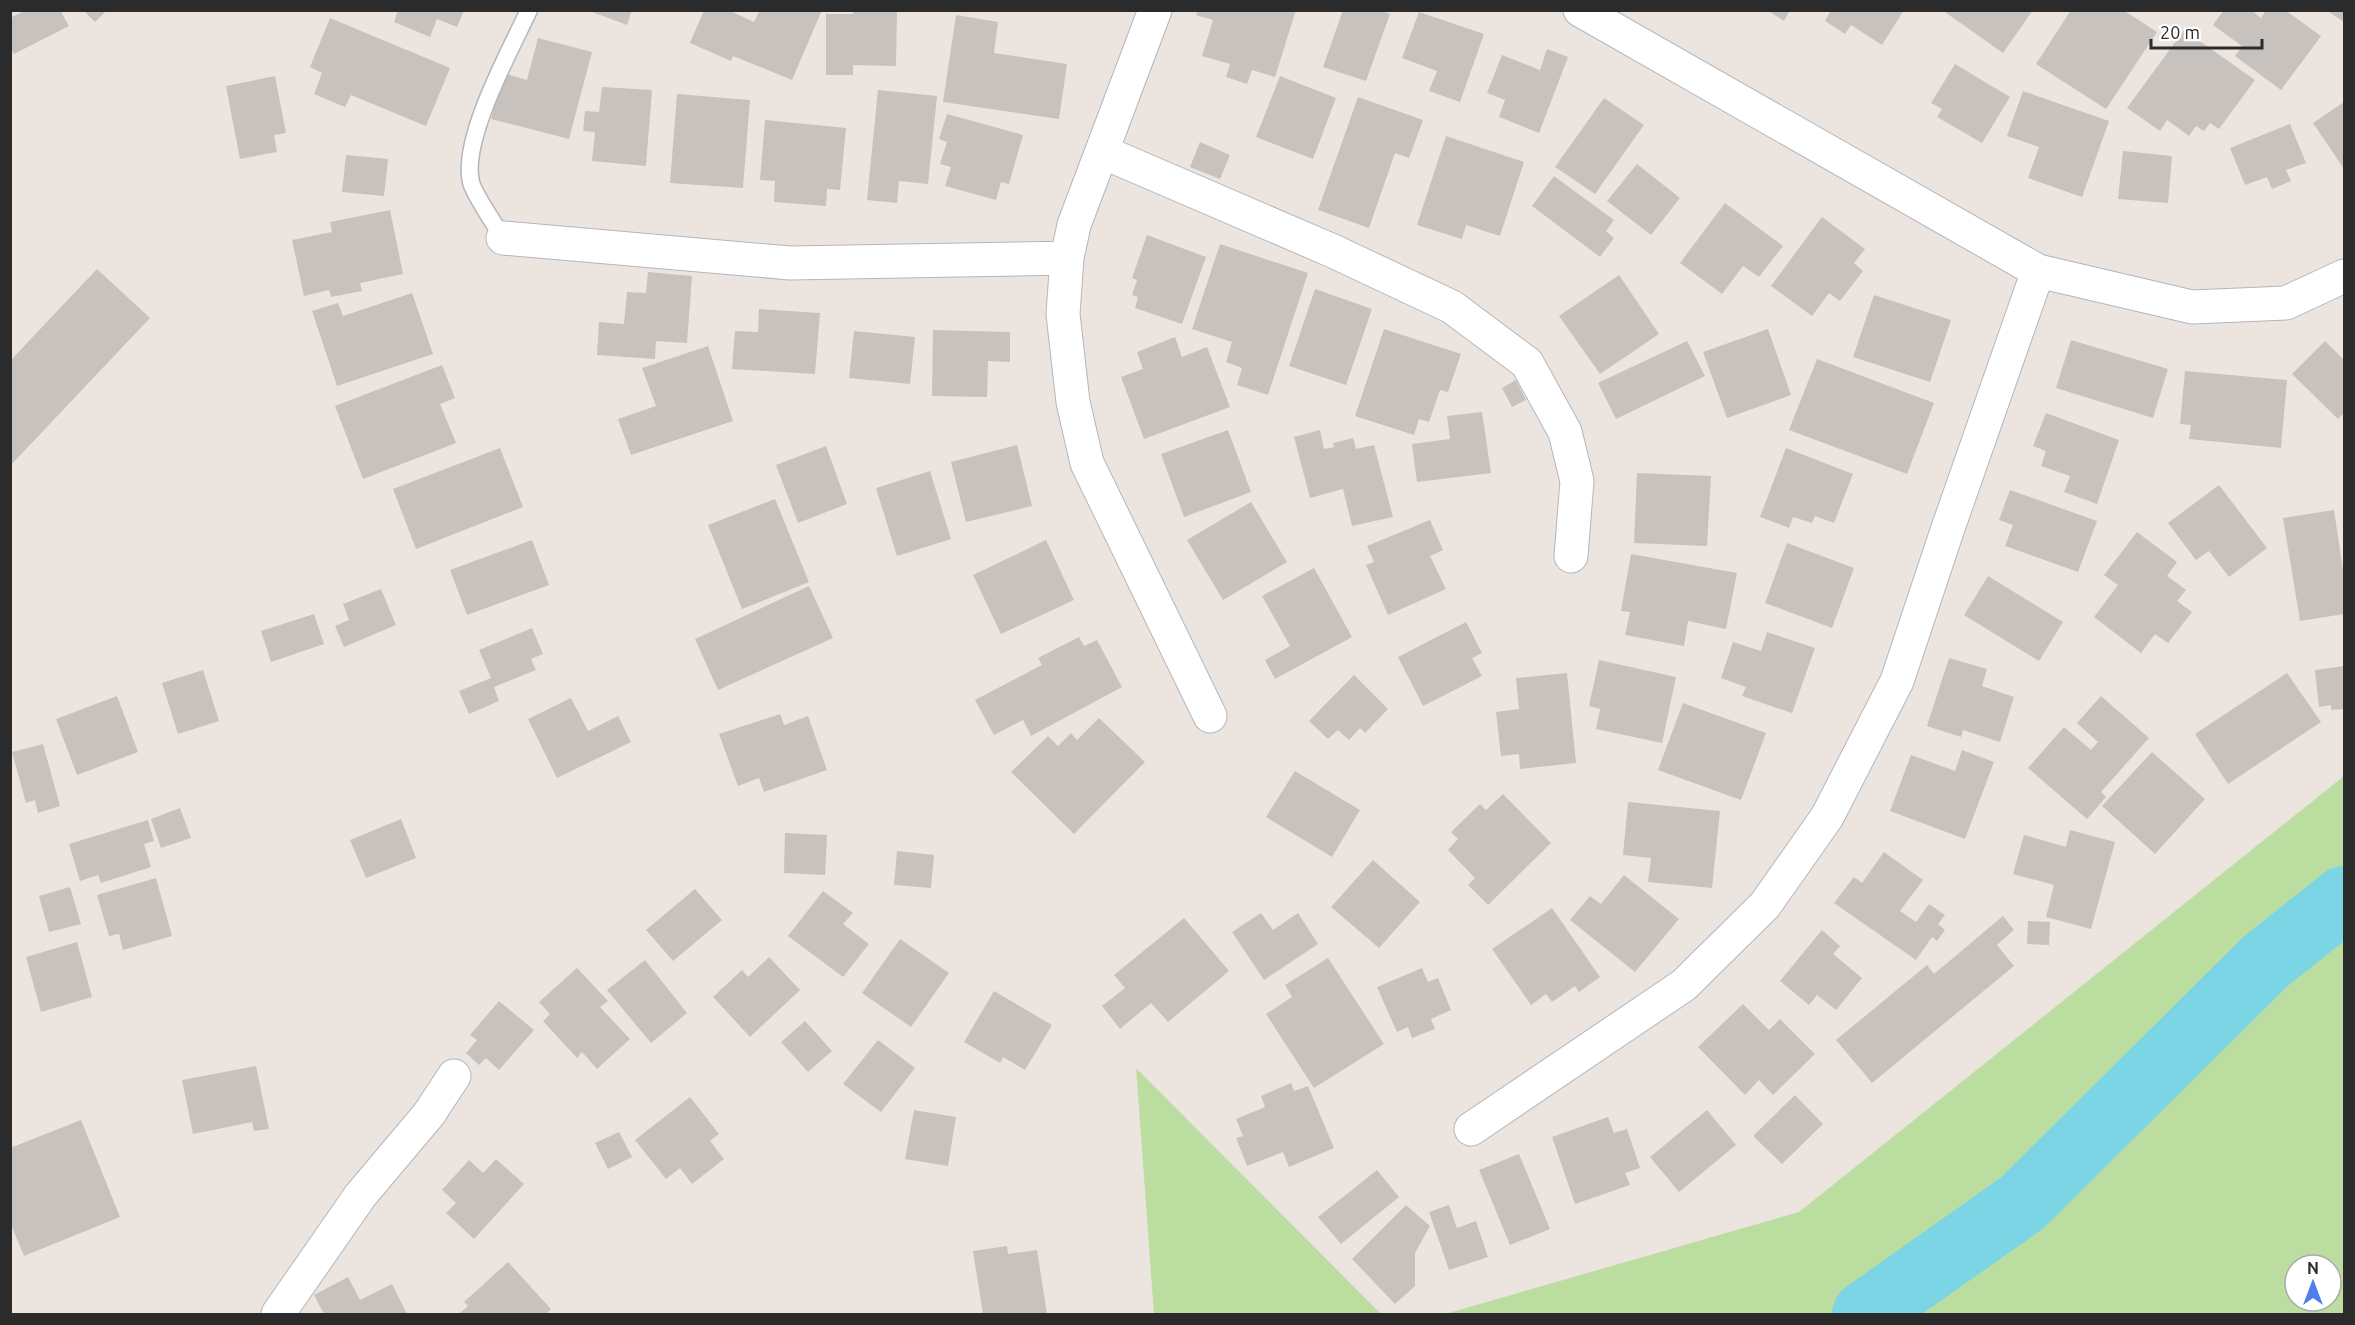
<svg xmlns="http://www.w3.org/2000/svg" width="2355" height="1325" viewBox="0 0 2355 1325" font-family="Ubuntu,sans-serif">
  <style>
    .green { fill: #bcdda0; fill-rule: evenodd }
    .lines { fill: none; stroke-linecap: round; stroke-linejoin: round }
    .river { stroke: #7cd5e4; stroke-width: 66 }
    .building { fill: #c7c2be }
    .service-casing { stroke: #b2b6bd; stroke-width: 19 }
    .minor-casing { stroke: #b2b6bd; stroke-width: 35 }
    .service { stroke: #fff; stroke-width: 16 }
    .minor { stroke: #fff; stroke-width: 33 }
  </style>
  <rect width="100%" height="100%" fill="#ece5df"/>
  <!-- green -->
  <path class="green" d="M2344,776V1314H1445L1799,1212ZM2295,1265H2331V1301H2295Z
    M1136,1068L1381,1314H1154Z"/>
  <g class="lines">
    <!-- river -->
    <path class="river" d="M1865,1314L2022,1203L2266,961L2344,899"/>
  </g>
  <!-- building -->
  <path class="building" d="M26,10H60L69,26L14,54L10,47V18Z
    M83,10H107L95,22Z
    M398,10H464L457,27L437,19L430,37L394,22Z
    M587,10H632L627,25Z
    M704,10H728L754,22L760,10H822L792,80L733,56L731,61L690,43Z
    M853,10H897L896,66L853,65V75H826V14H853Z
    M1198,10H1296L1275,77L1252,70L1247,84L1226,77L1230,64L1202,56L1213,20L1196,15Z
    M1343,10H1379L1390,14L1366,81L1323,67Z
    M1767,10H1790L1784,21Z
    M1831,10H1904L1882,45L1851,25L1845,34L1825,21Z
    M1942,10H2033L2003,53Z
    M2071,10H2123L2157,32L2106,109L2036,64Z
    M2224,10H2251L2261,18L2266,10H2285L2321,36L2281,90L2235,56L2242,46L2213,25Z
    M2326,10H2344V22Z
    M1419,12L1484,34L1460,102L1429,91L1437,71L1402,58Z
    M956,15L998,22L994,53L1067,64L1059,119L943,102Z
    M330,18L450,68L426,126L351,95L345,107L314,94L322,73L310,67Z
    M2184,30L2255,80L2219,129L2210,123L2204,131L2196,126L2189,136L2167,120L2160,131L2127,108Z
    M538,38L592,52L569,139L491,119L503,73L527,80Z
    M1547,49L1568,57L1539,133L1499,117L1505,100L1487,93L1502,55L1540,70Z
    M1955,64L2010,97L1982,143L1937,117L1942,109L1931,103Z
    M275,76L286,133L274,135L277,152L240,159L226,86Z
    M1280,76L1336,98L1313,159L1256,137Z
    M602,87L652,90L646,166L592,161L595,132L583,131L585,111L599,112Z
    M878,90L937,96L928,184L899,181L897,203L867,200Z
    M2023,91L2109,121L2082,197L2028,178L2039,147L2007,136Z
    M677,94L750,100L743,188L670,183Z
    M1358,97L1423,120L1409,158L1395,153L1369,228L1318,210Z
    M1604,98L1644,125L1595,194L1555,167Z
    M2344,102V169L2313,123Z
    M947,114L1023,135L1009,184L1001,182L996,200L945,186L951,167L940,164L947,142L939,139Z
    M765,120L846,128L840,190L827,189L826,206L774,202L775,181L760,180Z
    M2290,124L2306,163L2286,170L2291,181L2272,189L2267,177L2245,185L2230,148Z
    M1446,136L1524,162L1500,236L1466,225L1462,239L1417,225Z
    M1200,142L1230,155L1220,179L1190,167Z
    M2123,151L2172,156L2168,203L2118,199Z
    M346,155L388,159L384,196L342,192Z
    M1637,164L1680,198L1651,235L1607,201Z
    M1554,176L1614,220L1606,231L1614,238L1600,257L1532,206Z
    M1725,203L1783,246L1759,277L1743,266L1722,294L1680,263Z
    M390,210L403,274L360,283L362,291L331,297L329,290L304,296L292,240L332,232L330,222Z
    M1822,217L1865,249L1854,263L1863,271L1840,301L1829,293L1812,316L1771,286Z
    M1147,235L1206,257L1182,324L1135,308L1138,297L1132,295L1137,280L1132,278Z
    M1220,244L1308,273L1268,395L1237,385L1242,368L1226,362L1232,342L1192,329Z
    M97,269L150,318L10,466V361Z
    M648,272L692,276L687,343L656,341L655,359L597,355L599,322L624,324L627,292L646,293Z
    M1619,275L1659,334L1600,374L1559,316Z
    M1315,289L1372,309L1346,385L1289,366Z
    M412,293L433,354L337,386L312,311L338,303L343,316Z
    M1874,295L1951,320L1930,382L1853,357Z
    M759,309L820,313L815,374L732,369L735,331L758,332Z
    M1384,329L1461,354L1448,392L1440,390L1429,422L1419,419L1414,435L1355,416Z
    M1768,329L1791,395L1727,418L1703,352Z
    M933,330L1010,332V362L988,361L987,397L932,396Z
    M854,331L915,337L910,384L849,378Z
    M1175,337L1182,357L1207,347L1230,407L1144,439L1121,377L1143,369L1137,352Z
    M2071,340L2168,369L2153,418L2056,388Z
    M1687,341L1705,376L1616,419L1598,383Z
    M2325,341L2344,360V413L2338,419L2292,374Z
    M708,346L733,421L631,455L618,419L656,406L642,368Z
    M1817,359L1934,403L1907,474L1789,430Z
    M442,365L455,398L440,404L456,443L363,479L335,406Z
    M2185,371L2287,380L2281,448L2189,439L2191,425L2180,424Z
    M1516,380L1526,400L1512,407L1502,388Z
    M1482,412L1491,473L1417,482L1412,444L1450,439L1447,416Z
    M2046,413L2119,440L2097,504L2064,492L2070,476L2041,466L2046,451L2033,446Z
    M1228,430L1251,492L1184,517L1161,454Z
    M1320,430L1324,449L1334,447L1333,443L1353,438L1356,449L1374,445L1393,517L1352,526L1343,489L1310,498L1294,437Z
    M1017,445L1032,506L966,522L951,462Z
    M826,446L847,504L798,523L776,465Z
    M500,448L523,507L416,549L393,489Z
    M1786,448L1853,474L1834,523L1815,516L1812,523L1793,517L1789,528L1760,517Z
    M930,471L951,539L897,556L876,488Z
    M1637,473L1711,476L1707,546L1634,543Z
    M2219,485L2267,548L2229,577L2209,551L2196,560L2168,523Z
    M2010,490L2097,521L2078,572L2005,546L2013,525L1999,520Z
    M775,499L809,582L742,609L708,525Z
    M1251,502L1287,562L1223,600L1187,540Z
    M2334,510L2344,577V614L2300,621L2283,518Z
    M1430,520L1443,550L1430,556L1446,589L1388,615L1366,565L1374,562L1367,546Z
    M2137,532L2177,562L2167,576L2186,590L2177,601L2192,612L2168,643L2155,634L2141,653L2094,617L2118,585L2104,575Z
    M532,540L549,585L467,615L450,570Z
    M1046,540L1074,600L1001,634L973,575Z
    M1787,543L1854,568L1832,628L1765,603Z
    M1631,554L1737,573L1726,629L1688,621L1684,646L1625,635L1630,612L1621,611Z
    M1314,568L1352,637L1275,679L1265,660L1290,646L1262,596Z
    M1988,576L2063,622L2039,661L1964,615Z
    M809,586L833,638L718,690L695,639Z
    M381,589L396,625L344,647L335,626L349,620L343,604Z
    M314,614L324,644L271,662L261,631Z
    M1466,622L1482,653L1472,658L1482,676L1423,706L1398,657Z
    M532,628L543,654L531,659L536,670L494,687L499,701L469,714L459,691L491,678L479,650Z
    M1767,632L1815,648L1792,713L1742,696L1746,687L1721,678L1733,642L1761,651Z
    M1079,637L1084,646L1097,640L1122,687L1031,736L1023,720L994,735L975,700L1042,665L1038,658Z
    M1949,658L1987,669L1982,686L2014,697L2000,742L1963,730L1961,737L1927,726Z
    M1599,660L1676,677L1662,743L1596,729L1600,709L1589,706Z
    M2344,666V709L2331,710V705L2319,707L2315,670Z
    M203,670L219,721L178,734L162,683Z
    M1567,673L1576,763L1520,769L1519,754L1501,756L1496,712L1519,709L1516,678Z
    M2287,673L2321,722L2228,784L2195,734Z
    M1354,675L1388,709L1365,733L1360,728L1349,740L1338,730L1328,739L1309,721Z
    M117,696L138,752L77,775L56,719Z
    M2101,696L2149,738L2101,792L2106,797L2087,819L2028,768L2064,727L2091,750L2098,742L2077,723Z
    M571,698L588,731L618,716L631,742L557,778L528,719Z
    M1683,703L1766,733L1741,800L1658,770Z
    M780,714L784,725L808,716L827,770L764,792L759,778L738,786L719,734Z
    M1099,718L1145,762L1074,834L1011,772L1048,736L1058,746L1071,733L1077,740Z
    M43,744L60,806L38,813L35,800L26,803L12,752Z
    M1962,750L1994,762L1965,839L1890,811L1911,755L1955,771Z
    M2152,752L2205,799L2155,854L2102,806Z
    M1295,771L1360,810L1332,857L1266,817Z
    M1503,794L1551,843L1488,905L1468,885L1475,878L1448,850L1458,839L1451,832L1480,804L1486,810Z
    M1628,802L1720,811L1712,888L1648,882L1651,858L1623,855Z
    M180,808L191,838L161,848L151,819Z
    M401,819L416,858L366,878L350,840Z
    M148,820L154,841L144,844L151,867L101,883L98,875L80,881L69,844Z
    M2070,830L2115,842L2091,929L2046,917L2054,885L2013,874L2024,835L2066,847Z
    M785,833L827,835L825,875L784,873Z
    M897,851L934,855L931,888L894,885Z
    M1884,852L1923,880L1900,911L1916,922L1929,904L1945,915L1938,924L1945,930L1937,941L1932,937L1916,960L1834,903L1854,877L1862,883Z
    M1373,860L1420,902L1379,948L1331,907Z
    M1624,875L1679,919L1635,972L1570,920L1590,896L1601,904Z
    M156,878L172,936L123,950L119,934L109,936L97,895Z
    M70,887L81,924L49,932L39,896Z
    M695,889L722,920L673,961L646,930Z
    M823,891L853,913L843,924L869,944L843,977L788,936Z
    M1552,908L1600,977L1579,992L1575,986L1552,1002L1546,994L1531,1005L1492,949Z
    M1261,913L1273,930L1298,913L1318,944L1264,980L1232,932Z
    M2003,916L2014,930L1997,945L2014,966L1872,1083L1836,1040L1927,965L1934,974Z
    M1184,918L1229,971L1168,1022L1151,1003L1120,1029L1102,1006L1125,988L1114,975Z
    M2028,921L2050,922L2049,945L2027,944Z
    M1822,930L1840,946L1833,954L1862,978L1836,1010L1817,995L1809,1005L1780,981Z
    M900,939L949,973L911,1027L862,993Z
    M77,942L92,997L41,1012L26,957Z
    M769,957L800,990L750,1037L713,997L742,970L748,977Z
    M1328,958L1384,1044L1314,1088L1266,1014L1292,997L1285,985Z
    M645,960L687,1013L651,1043L607,990Z
    M577,968L608,1001L600,1007L630,1039L597,1069L582,1052L577,1058L543,1021L550,1014L539,1002Z
    M1422,968L1428,982L1438,978L1451,1010L1431,1019L1435,1029L1412,1038L1408,1027L1397,1032L1377,987Z
    M994,991L1052,1025L1025,1070L1003,1057L1000,1063L964,1042Z
    M499,1001L534,1030L499,1070L486,1058L479,1065L466,1053L477,1040L470,1035Z
    M1743,1004L1769,1030L1780,1019L1815,1054L1773,1095L1759,1080L1745,1095L1698,1047Z
    M805,1021L832,1051L808,1072L781,1042Z
    M878,1040L915,1068L881,1112L843,1084Z
    M256,1066L269,1129L254,1131L252,1122L193,1134L182,1080Z
    M1291,1083L1294,1091L1308,1086L1334,1148L1289,1167L1283,1152L1247,1166L1236,1138L1243,1136L1236,1119L1265,1107L1261,1096Z
    M1795,1095L1823,1124L1782,1164L1753,1136Z
    M690,1097L719,1134L710,1141L724,1159L692,1184L680,1168L666,1179L635,1140Z
    M914,1110L956,1117L948,1166L905,1159Z
    M1707,1110L1736,1145L1679,1192L1650,1157Z
    M1608,1117L1614,1133L1627,1129L1640,1168L1625,1173L1630,1185L1575,1204L1552,1137Z
    M81,1120L120,1217L24,1256L10,1222V1148Z
    M619,1132L632,1157L608,1169L595,1143Z
    M1519,1154L1550,1229L1510,1245L1479,1170Z
    M496,1159L524,1184L474,1239L446,1213L456,1203L442,1190L469,1160L483,1173Z
    M1377,1170L1399,1197L1341,1244L1318,1217Z
    M1406,1205L1430,1226L1415,1253V1286L1395,1304L1352,1259Z
    M1449,1205L1457,1228L1476,1221L1488,1257L1449,1270L1429,1212Z
    M1007,1246L1008,1254L1037,1250L1047,1314H983L973,1251Z
    M508,1262L551,1309L546,1314H459L468,1306L464,1302Z
    M348,1277L360,1300L392,1284L407,1314H324L314,1295Z"/>
  <g class="lines">
    <defs>
      <path id="service" d="M503,238C496,226 473,193 471,182C461,139 510,51 529,10"/>
      <path id="minor" d="M1155,10L1074,225L1067,258L1063,314L1073,402L1087,463L1210,716
        M1580,10L2038,271L2192,307L2286,303L2344,276
        M1103,152L1333,251L1452,307L1527,363L1565,432L1577,481L1571,556
        M503,238L790,263L1067,258
        M1471,1129L1684,985L1765,905L1827,817L1897,681L1947,531L2038,271
        M278,1314L360,1196L429,1114L454,1076"/>
    </defs>
    <!-- service casing -->
    <use href="#service" class="service-casing"/>
    <!-- minor casing -->
    <use href="#minor" class="minor-casing"/>
    <!-- service -->
    <use href="#service" class="service"/>
    <!-- minor -->
    <use href="#minor" class="minor"/>
  </g>
  <!-- border -->
  <rect width="2355" height="1325" fill="none" stroke="#2b2b2b" stroke-width="24"/>
  <!-- north arrow -->
  <g transform="translate(2313 1283)"><circle r="28" fill="#ffffff" stroke="#aaaaaa" stroke-width="1.5"/>
  <path d="M0-4.5L10 22L0 15L-10 22Z" fill="#4e7eea"/>
  <text y="-9" font-size="16" font-weight="bold" text-anchor="middle" fill="#2b2b2b">N</text>
  </g>
  <!-- scale -->
  <path d="M2151 39v9h111v-9" fill="none" stroke="#2b2b2b" stroke-width="3"/>
  <text x="2160" y="39" font-size="18" fill="#2b2b2b" stroke="#ffffff" stroke-width="4.5" paint-order="stroke">20 m</text>
</svg>
